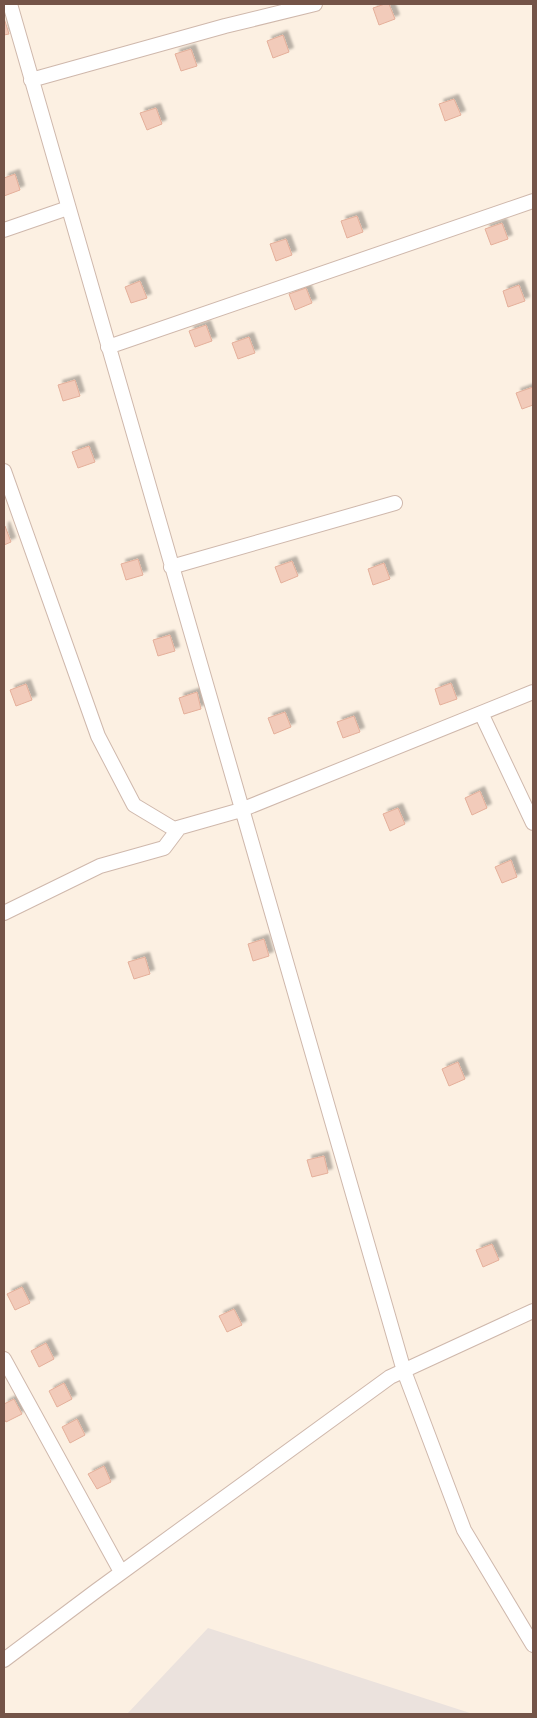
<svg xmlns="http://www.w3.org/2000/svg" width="537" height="1718" viewBox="0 0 537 1718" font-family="'DejaVu Sans',sans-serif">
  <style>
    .industrial { fill: #ebe2dd }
    .building { fill: #f2cbba; stroke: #e4af9a; filter: url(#shadow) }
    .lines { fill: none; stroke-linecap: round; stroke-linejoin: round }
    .lane-casing { stroke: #cfb8ac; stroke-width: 16 }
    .lane { stroke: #fff; stroke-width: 14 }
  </style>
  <defs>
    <filter id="shadow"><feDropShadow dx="4.5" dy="-4.5" stdDeviation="1" flood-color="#0004"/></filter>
  </defs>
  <rect width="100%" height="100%" fill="#fcf0e2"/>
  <!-- industrial -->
  <path class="industrial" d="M208,1628L473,1714H127Z"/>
  <!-- building -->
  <path class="building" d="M385,4H389L395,19L379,25L373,8Z
    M4,18L9,34L4,35Z
    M283,35L289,52L273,58L267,41Z
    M191,49L197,66L181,71L175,54Z
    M454,99L461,115L445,121L439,104Z
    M156,108L162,124L147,130L140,113Z
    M15,174L20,190L4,196V178Z
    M357,216L363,232L347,238L341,221Z
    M502,223L508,239L491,245L485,229Z
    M286,239L292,255L276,261L270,244Z
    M140,281L147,298L131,303L125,287Z
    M519,285L525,301L508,307L503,291Z
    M306,288L312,303L295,310L289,294Z
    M206,325L212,341L195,347L189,331Z
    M249,337L255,353L238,359L232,343Z
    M75,380L80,396L63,401L58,385Z
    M533,387V405L522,409L516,393Z
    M89,446L95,462L78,468L72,452Z
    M5,526L11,542L4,545V527Z
    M138,559L143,575L126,580L121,564Z
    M292,561L298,576L281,583L275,567Z
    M384,563L390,579L373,585L368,569Z
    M170,635L175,651L158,656L153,640Z
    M451,683L457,699L440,705L435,689Z
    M26,684L32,700L16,706L10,690Z
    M197,692L201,709L184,714L179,698Z
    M285,712L291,727L274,734L268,718Z
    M354,716L360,732L343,738L337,722Z
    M480,791L487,808L472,815L465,798Z
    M398,808L405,824L390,831L383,814Z
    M511,860L517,877L502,883L495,867Z
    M264,939L269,956L253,961L248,944Z
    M145,957L150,974L134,979L128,962Z
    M458,1062L465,1079L449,1086L442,1069Z
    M324,1156L328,1173L312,1177L307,1160Z
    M492,1244L499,1260L483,1267L476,1250Z
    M22,1287L30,1303L15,1310L7,1294Z
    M234,1309L242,1325L227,1332L219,1316Z
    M46,1343L54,1359L39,1367L31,1351Z
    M64,1383L72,1399L57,1407L49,1391Z
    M14,1399L22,1414L6,1422L4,1419V1404Z
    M77,1419L85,1435L70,1443L62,1427Z
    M104,1466L111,1482L97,1489L88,1474Z"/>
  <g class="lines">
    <defs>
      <path id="lane" d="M10,4L404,1371L464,1530L533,1645
        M31,80L225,26L315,4
        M4,230L68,208
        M108,347L533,201
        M4,471L98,736L134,805L174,829L241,810L533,692
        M171,567L395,503
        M481,713L533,823
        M4,913L100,866L164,848L179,828
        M4,1359L121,1572
        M4,1660L96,1591L390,1377L533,1311"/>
    </defs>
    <!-- lane casing -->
    <use href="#lane" class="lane-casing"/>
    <!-- lane -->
    <use href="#lane" class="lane"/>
  </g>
  <!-- border -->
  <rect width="537" height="1718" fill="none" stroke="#745448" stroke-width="10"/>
</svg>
